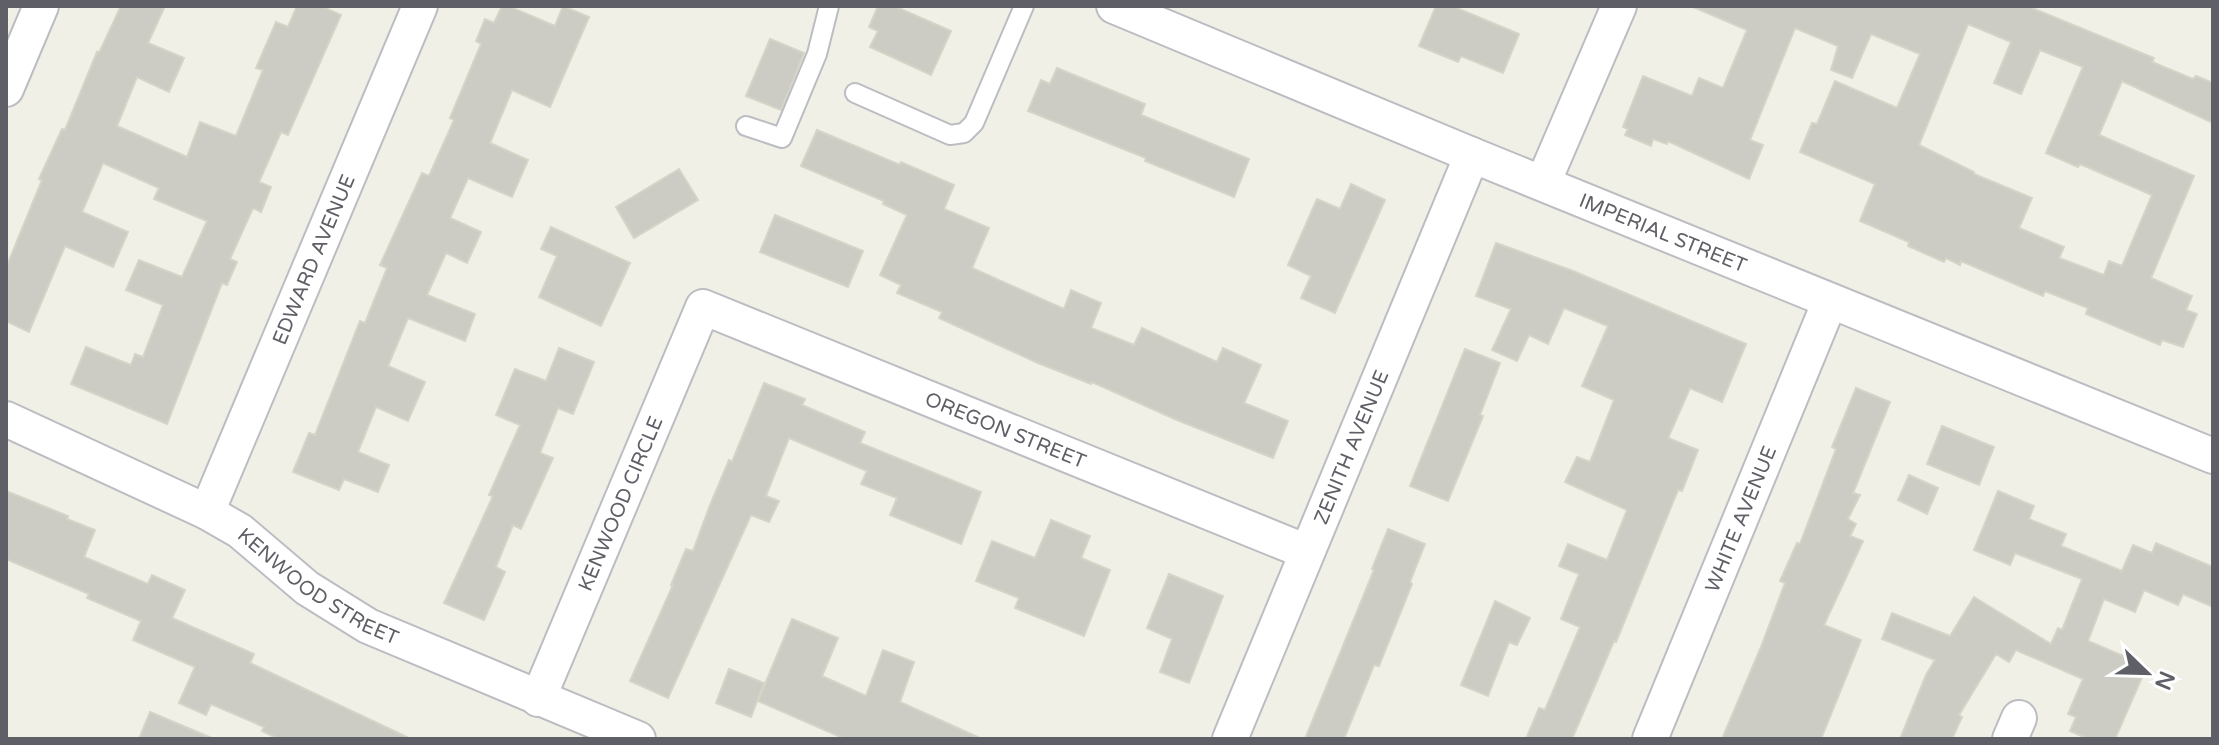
<svg xmlns="http://www.w3.org/2000/svg" width="2219" height="745" viewBox="0 0 2219 745" font-family="'Varela Round',sans-serif">
  <style>
    .building { fill: #cccbc4; stroke: #d5d4c6; stroke-width: 2; fill-rule: evenodd }
    .lines { fill: none; stroke-linecap: round; stroke-linejoin: round }
    .lane-casing { stroke: #bcbdc2; stroke-width: 22 }
    .street-casing { stroke: #bcbdc2; stroke-width: 38 }
    .lane { stroke: #fff; stroke-width: 18 }
    .street { stroke: #fff; stroke-width: 34 }
    .labels { text-anchor: middle; stroke-width: 6; stroke-linejoin: round; paint-order: stroke }
    .street-label { font-size: 20px; fill: #5f6067; stroke: #fff }
  </style>
  <rect width="100%" height="100%" fill="#f0f0e7"/>
  <!-- building -->
  <path class="building" d="M121,6H165L148,43L184,58L169,92L137,77L117,126L187,157L200,122L236,136L263,70L256,68L276,22L288,27L297,6H321L341,15L288,135L281,132L259,182L271,187L261,212L253,208L230,259L237,262L227,285L222,283L167,424L71,384L86,347L131,365L135,354L143,357L163,305L126,290L139,260L182,277L207,221L154,199L159,188L103,163L82,212L128,232L113,267L65,246L29,332L6,321V268L42,180L39,179L62,129L65,130L97,52L99,53Z
    M502,6H508L555,26L563,6L589,17L550,107L512,90L490,143L528,160L512,197L468,178L450,218L481,232L467,263L446,253L427,295L475,314L465,341L408,318L388,366L425,382L408,421L376,407L358,452L389,465L378,492L344,479L339,490L293,472L309,433L315,435L360,321L365,323L387,268L380,265L422,173L429,176L454,120L450,118L481,44L476,41L485,19L494,23Z
    M878,6H894L951,31L931,75L870,47L878,31L869,27Z
    M1436,6H1452L1519,34L1503,73L1461,56L1458,62L1419,46Z
    M1691,6H2027L2154,58L2152,62L2193,79L2196,76L2213,83V123L2122,81L2099,135L2194,176L2151,278L2192,296L2186,310L2197,314L2183,347L2162,340L2160,345L2086,314L2088,308L2045,291L2043,296L1961,261L1960,265L1946,258L1944,262L1908,246L1909,242L1860,221L1875,184L1800,152L1812,123L1817,124L1835,81L1897,108L1920,54L1871,34L1852,78L1831,70L1838,46L1795,28L1750,140L1763,145L1749,179L1668,141L1667,144L1653,139L1651,146L1625,135L1628,129L1623,127L1643,76L1692,96L1699,78L1723,88L1747,30ZM1968,24L2011,42L1994,83L2021,94L2040,50L2083,67L2046,153L2078,167L2080,164L2152,195L2122,266L2109,261L2104,275L2059,258L2064,247L2019,228L2032,198L1974,174V172L1919,145Z
    M770,39L804,53L781,110L746,96Z
    M1057,68L1145,104L1141,115L1249,159L1234,197L1145,161L1146,158L1028,111L1041,80L1050,84Z
    M817,130L900,165L901,162L954,185L944,209L989,228L972,268L1064,309L1071,290L1101,303L1091,328L1134,345L1142,328L1217,362L1223,348L1261,365L1244,403L1288,421L1273,458L1177,420L1092,382L1091,384L1038,363L939,318L942,312L897,293L901,285L880,275L907,215L883,204L884,201L801,166Z
    M679,169L698,200L634,238L616,207Z
    M1351,184L1385,200L1335,313L1301,298L1311,276L1288,265L1317,199L1340,209Z
    M775,215L863,251L848,287L760,252Z
    M551,227L630,263L601,326L539,297L557,256L541,249Z
    M1496,243L1573,271L1746,344L1722,402L1690,388L1668,438L1698,450L1682,491L1678,490L1616,642L1614,641L1572,739H1526L1539,708L1545,710L1580,627L1561,619L1579,574L1559,566L1568,544L1607,560L1627,510L1565,482L1577,457L1590,462L1614,400L1582,386L1608,326L1564,308L1548,344L1529,335L1517,361L1492,350L1511,309L1476,296Z
    M559,348L594,362L573,414L558,408L540,453L553,458L521,529L513,525L496,567L505,572L484,620L444,603L493,496L489,495L520,425L496,415L515,369L546,381Z
    M1465,349L1500,363L1480,415L1483,416L1448,501L1410,486Z
    M764,383L805,399L802,405L865,432L860,443L981,492L961,544L890,515L897,498L861,484L867,471L789,438L766,496L779,501L769,522L751,515L668,698L630,681L673,585H671L686,549L693,551L710,505L729,460L732,462Z
    M1856,388L1890,402L1853,493L1860,495L1848,519L1856,524L1850,536L1863,541L1824,625L1861,640L1821,739H1722L1761,647L1785,583L1780,581L1797,543L1800,544L1836,449L1832,447Z
    M1942,426L1994,447L1979,485L1927,464Z
    M1909,475L1938,488L1927,514L1898,500Z
    M6,491L68,516L67,519L95,530L84,557L148,584L152,575L185,590L172,618L254,654L250,663L411,739H279L262,731L264,727L211,704L206,715L179,703L195,667L133,640L141,621L87,598L89,594L6,559Z
    M1998,491L2034,506L2029,519L2066,534L2061,546L2122,571L2133,545L2152,553L2156,543L2213,567V607L2183,594L2178,605L2144,590L2135,612L2104,599L2088,641L2147,666L2115,739H2088L2070,731L2076,717L2068,714L2083,679L2016,650L2009,662L1996,654L1959,715L1962,717L1952,739H1900L1926,675L1935,660L1882,639L1892,613L1950,636L1974,597L2051,644L2058,628L2062,630L2082,579L2015,553L2010,565L1974,550Z
    M1051,520L1090,536L1081,558L1110,570L1084,636L1015,608L1019,598L976,581L992,541L1035,558Z
    M1388,529L1425,544L1410,582L1412,584L1379,666L1374,665L1344,739H1305L1374,570L1372,569Z
    M1169,574L1223,596L1189,683L1160,672L1172,639L1147,628Z
    M1495,601L1530,618L1517,645L1509,642L1488,696L1461,685Z
    M792,619L838,638L822,676L866,696L883,650L914,662L900,702L982,739H845L758,701Z
    M729,669L764,683L751,717L716,703Z
    M150,712L214,739H139Z"/>
  <g class="lines">
    <defs>
      <path id="lane" d="M855,93L950,135L964,133L974,123L1024,6
        M746,126L782,138L817,54L829,6"/>
      <g id="street">
        <path id="s1" d="M1114,6L1472,155L2213,456"/>
        <path d="M6,89L41,6"/>
        <path d="M1543,183L1619,6"/>
        <path id="s2" d="M6,419L207,512L240,531L307,588L368,626L638,739"/>
        <path id="s3" d="M207,512L420,6"/>
        <path id="s4" d="M538,699L703,307L1307,552"/>
        <path id="s5" d="M1230,739L1472,155"/>
        <path id="s6" d="M1650,739L1830,301"/>
        <path d="M2010,739L2019,718"/>
      </g>
    </defs>
    <!-- lane casing -->
    <use href="#lane" class="lane-casing"/>
    <!-- street casing -->
    <use href="#street" class="street-casing"/>
    <!-- lane -->
    <use href="#lane" class="lane"/>
    <!-- street -->
    <use href="#street" class="street"/>
  </g>
  <g class="labels">
    <!-- street labels -->
    <g class="street-label">
      <text dy="7" stroke="none"><textPath href="#s1" startOffset="594">IMPERIAL STREET</textPath></text>
      <text dy="7" stroke="none"><textPath href="#s3" startOffset="274">EDWARD AVENUE</textPath></text>
      <text dy="7" stroke="none"><textPath href="#s4" startOffset="752">OREGON STREET</textPath></text>
      <text dy="7" stroke="none"><textPath href="#s5" startOffset="316">ZENITH AVENUE</textPath></text>
      <text dy="7" stroke="none"><textPath href="#s4" startOffset="212">KENWOOD CIRCLE</textPath></text>
      <text dy="7" stroke="none"><textPath href="#s6" startOffset="238">WHITE AVENUE</textPath></text>
      <text dy="7" stroke="none"><textPath href="#s2" startOffset="356">KENWOOD STREET</textPath></text>
    </g>
  </g>
  <!-- border -->
  <rect width="2219" height="745" fill="none" stroke="#5f6067" stroke-width="16"/>
  <!-- north arrow -->
  <g transform="translate(2147 673) rotate(113)" stroke="#ffffff" stroke-width="6" paint-order="stroke">
  <path d="M0-6L14 30L0 20L-14 30Z" fill="#5f6067"/>
  <text y="-12" font-size="22" font-weight="bold" text-anchor="middle" fill="#5f6067">N</text>
  </g>
</svg>
